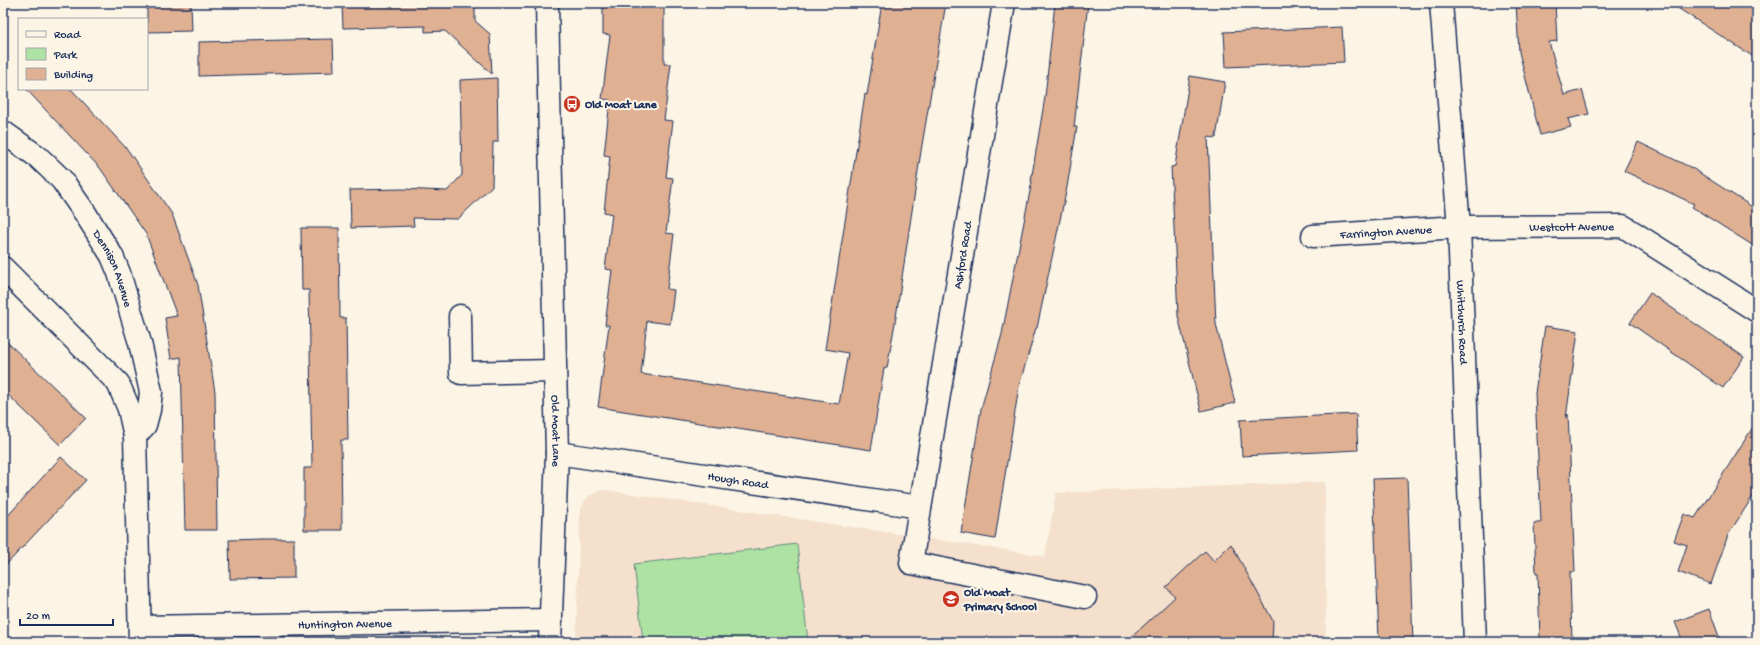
<svg xmlns="http://www.w3.org/2000/svg" width="1760" height="645" viewBox="0 0 1760 645" font-family="'Gochi Hand',sans-serif">
  <style>
    .built { fill: #f4e0cc }
    .green { fill: #aee2a3; stroke: #648880 }
    .building { fill: #e0b092; stroke: #1b2f5e }
    .lines { fill: none; stroke-linecap: round; stroke-linejoin: round }
    .minor-casing { stroke: #1b2f5e; stroke-width: 25 }
    .minor { stroke: #fcf5e5; stroke-width: 22 }
    .labels { text-anchor: middle; stroke-width: 4; stroke-linejoin: round; paint-order: stroke }
    .poi-label { font-size: 12px; font-weight: bold; fill: #1b2f5e; stroke: #fcf5e5; text-anchor: start }
    .street-label { font-size: 12px; fill: #1b2f5e; stroke: #fcf5e5 }
  </style>
  <rect width="100%" height="100%" fill="#fcf5e5"/>
  <filter id="ink" filterUnits="userSpaceOnUse"><feTurbulence type="fractalNoise" baseFrequency=".025" numOctaves="2"/><feDisplacementMap in="SourceGraphic" scale="8" xChannelSelector="R" yChannelSelector="G"/><feConvolveMatrix kernelMatrix="1 2 1 2 8 2 1 2 1" color-interpolation-filters="sRGB"/></filter>
  <g filter="url(#ink)">
    <!-- built -->
    <path class="built" d="M1325,482L1326,642H576L580,512L584,502L589,496L602,490H606L1045,556L1056,493Z"/>
    <!-- green -->
    <path class="green" d="M797,544L808,642H643L634,564Z"/>
    <!-- building -->
    <path class="building" d="M147,3H191L192,31L147,32Z
      M342,3H475V21L490,34L492,74L445,31L425,32V26L343,28Z
      M603,3H664V64H671L664,120L673,121L666,177L673,178L666,233L674,234L667,289L674,290L670,324L647,321L641,374L839,404L848,353L825,349L865,94L867,95L882,3H946L921,151L896,317L887,368H884L871,450L598,407L609,325H605L612,270L605,269L612,214L604,212L610,156L604,155L610,100L602,99L610,35L603,34Z
      M1055,3H1088L1074,127H1077L1067,187L1037,328H1036L1019,386L995,539L961,533L981,409L1002,334L1032,181H1031L1045,97Z
      M1516,3H1555L1557,41L1549,42L1564,95L1582,90L1589,114L1568,119L1571,127L1540,135L1519,52Z
      M1670,3H1757V59L1718,34Z
      M1342,27L1344,62L1226,67L1224,32Z
      M333,39L334,72L199,76V42Z
      M1190,76L1225,82L1216,138L1208,137L1216,324L1235,403L1201,411L1178,316L1173,206L1171,167L1175,166Z
      M497,78L498,142H493L492,186L458,219L413,218L414,226L351,228L350,190L402,189L447,191L462,175L460,80Z
      M26,89H71L127,149L172,214L198,285L215,392L217,530H185L181,357L171,359L165,318L177,316L146,234L100,168Z
      M1638,142L1692,168L1757,210V248L1692,207L1694,204L1624,171Z
      M301,228H339L340,318H346L348,440H341L342,530H304V468H312L309,290H302Z
      M1650,293L1744,357L1723,388L1630,323Z
      M1545,326L1578,331L1566,418L1568,414L1575,572H1570L1572,642H1540L1538,573H1536L1534,523H1541L1535,393Z
      M3,338L86,418L60,445L3,390Z
      M1356,414L1358,450L1242,456L1240,420Z
      M1757,421V490L1728,535L1711,584L1678,572L1687,545L1674,541L1684,514L1695,518Z
      M61,457L86,480L3,568V521Z
      M1407,478L1413,642H1379L1373,479Z
      M261,539H294V578L230,579L229,540Z
      M1231,544L1273,621L1272,642H1126L1175,597L1166,587L1205,551L1214,561Z
      M1709,609L1721,642H1683L1675,622Z"/>
    <g class="lines">
      <defs>
        <g id="minor">
          <path id="s1" d="M547,3L557,453L550,642"/>
          <path d="M1004,3L911,563L1085,597"/>
          <path id="s2" d="M1441,3L1459,227L1475,642"/>
          <path id="s3" d="M3,132L38,157L62,180L85,213L112,256L119,273L140,343L151,392L149,410L145,425L135,436"/>
          <path id="s4" d="M1313,236L1459,227L1623,226L1757,311"/>
          <path d="M3,268L118,383L129,409L135,436L140,642"/>
          <path d="M460,316L461,373L554,371"/>
          <path id="s5" d="M557,453L920,507"/>
          <path id="s6" d="M140,627L551,620"/>
        </g>
      </defs>
      <!-- minor casing -->
      <use href="#minor" class="minor-casing"/>
      <!-- minor -->
      <use href="#minor" class="minor"/>
    </g>
  </g>
  <!-- icons -->
  <defs>
    <symbol id="bus-disc" viewBox="-11 -11 22 22"><circle r="9.5" fill="#c8321e" stroke="#fcf5e5"/><path d="M-5-6H5V4H4V6H2V4H-2V6H-4V4H-5ZM-3.5-4V0h7V-4ZM-3.5 1.2v1.5H-2V1.2ZM2 1.2v1.5H3.5V1.2Z" fill="#fff"/></symbol>
    <symbol id="school-disc" viewBox="-11 -11 22 22"><circle r="9.5" fill="#c8321e" stroke="#fcf5e5"/><path d="M0-5L7-2L0 1L-7-2ZM-4 1L0 2.5L4 1V4Q0 6-4 4Z" fill="#fff"/></symbol>
  </defs>
  <g fill-rule="evenodd">
    <use href="#bus-disc" x="562" y="94" width="20" height="20"/>
    <use href="#school-disc" x="941" y="589" width="20" height="20"/>
  </g>
  <g class="labels">
    <!-- poi labels -->
    <g class="poi-label">
      <text x="585" y="108">Old Moat Lane</text>
      <text x="964" y="596">Old Moat<tspan x="964" dy="14">Primary School</tspan></text>
    </g>
    <!-- street labels -->
    <g class="street-label">
      <text dy="4" stroke="none"><textPath href="#s4" startOffset="259">Westcott Avenue</textPath></text>
      <text dy="4" stroke="none"><textPath href="#s4" startOffset="73">Farrington Avenue</textPath></text>
      <text transform="translate(962 255) rotate(-81)" y="4">Ashford Road</text>
      <text dy="4" stroke="none"><textPath href="#s3" startOffset="179">Dennison Avenue</textPath></text>
      <text dy="4" stroke="none"><textPath href="#s2" startOffset="320">Whitchurch Road</textPath></text>
      <text dy="4" stroke="none"><textPath href="#s1" startOffset="428">Old Moat Lane</textPath></text>
      <text dy="4" stroke="none"><textPath href="#s5" startOffset="183">Hough Road</textPath></text>
      <text dy="4" stroke="none"><textPath href="#s6" startOffset="205">Huntington Avenue</textPath></text>
    </g>
  </g>
  <!-- margin -->
  <rect width="1760" height="645" fill="none" stroke="#fcf5e5" stroke-width="16"/>
  <rect x="8" y="8" width="1744" height="629" fill="none" stroke="#1b2f5e" stroke-width="1.5" filter="url(#ink)"/>
  <!-- legend -->
  <rect x="18" y="18" width="130" height="72" fill="#fcf5e5" stroke="#a2a6af"/>
  <rect x="26" y="31" width="20" height="6" fill="#fcf5e5" stroke="#a2a6af"/>
  <text x="54" y="38" font-size="12" fill="#1b2f5e">Road</text>
  <rect x="26" y="48" width="20" height="12" fill="#aee2a3" stroke="#a2a6af"/>
  <text x="54" y="58" font-size="12" fill="#1b2f5e">Park</text>
  <rect x="26" y="68" width="20" height="12" fill="#e0b092" stroke="#a2a6af"/>
  <text x="54" y="78" font-size="12" fill="#1b2f5e">Building</text>
  <!-- scale -->
  <path d="M20 619v6h93v-6" fill="none" stroke="#1b2f5e" stroke-width="2"/>
  <text x="26" y="619" font-size="12" fill="#1b2f5e" stroke="#fcf5e5" stroke-width="3" paint-order="stroke">20 m</text>
</svg>
